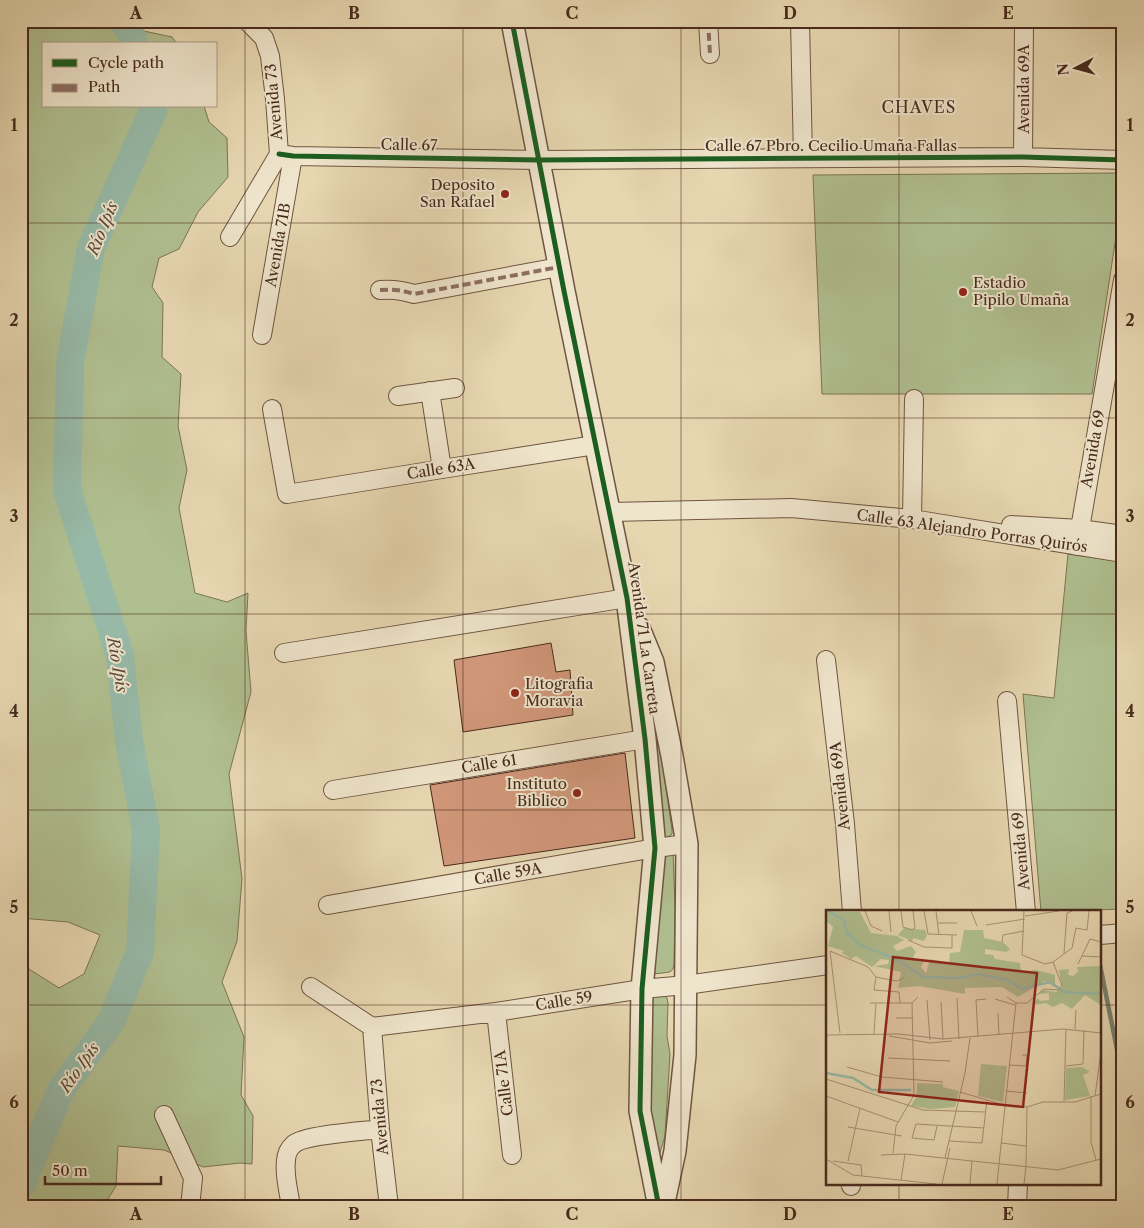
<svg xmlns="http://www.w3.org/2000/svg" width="1144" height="1228" viewBox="0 0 1144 1228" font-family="'Libre Caslon Text',serif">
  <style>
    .green { fill: #b0bf90; stroke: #7c7456 }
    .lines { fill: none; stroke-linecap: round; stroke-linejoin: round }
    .stream { stroke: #778070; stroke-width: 4.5 }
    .river { stroke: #97baa8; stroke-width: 28 }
    .building { fill: #d1977a; stroke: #482a1c }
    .minor-casing { stroke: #705541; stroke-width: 20 }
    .tertiary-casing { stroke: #705541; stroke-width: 24 }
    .minor { stroke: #efe5cc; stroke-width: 18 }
    .tertiary { stroke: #efe5cc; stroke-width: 21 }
    .quiet { stroke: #8d6e63; stroke-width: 4; stroke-dasharray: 8 4; stroke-linecap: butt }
    .cycleway-casing { stroke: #efe5cc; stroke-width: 8 }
    .cycleway { stroke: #1b5e20; stroke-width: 5 }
    .grid { fill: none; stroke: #482a1c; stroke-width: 1; stroke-opacity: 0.55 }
    .poi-dot { fill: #8f2418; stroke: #efe5cc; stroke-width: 2 }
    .labels { text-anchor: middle; stroke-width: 4; stroke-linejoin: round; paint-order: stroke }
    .street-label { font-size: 15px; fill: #482a1c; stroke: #efe5cc }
    .poi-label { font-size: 15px; fill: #482a1c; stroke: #efe5cc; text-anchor: end }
    .neighbourhood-label { font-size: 16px; letter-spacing: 1px; fill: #482a1c; stroke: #efe5cc }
    .water-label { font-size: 16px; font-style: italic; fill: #584738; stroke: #efe5cc }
    .inset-river { fill: none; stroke: #97baa8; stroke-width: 2.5 }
    .inset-road { fill: none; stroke: #a79275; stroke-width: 1 }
    .view { fill: #8f2418; fill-opacity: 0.15; stroke: #8f2418; stroke-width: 2.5 }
    .inset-edge { fill: none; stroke: #482a1c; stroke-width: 2.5 }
    .neatline { fill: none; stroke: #482a1c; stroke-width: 2 }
    .grid-label { font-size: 16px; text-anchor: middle; font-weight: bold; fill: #482a1c }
  </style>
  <rect width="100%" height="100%" fill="#e7d7b1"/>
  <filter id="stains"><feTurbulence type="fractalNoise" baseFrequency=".004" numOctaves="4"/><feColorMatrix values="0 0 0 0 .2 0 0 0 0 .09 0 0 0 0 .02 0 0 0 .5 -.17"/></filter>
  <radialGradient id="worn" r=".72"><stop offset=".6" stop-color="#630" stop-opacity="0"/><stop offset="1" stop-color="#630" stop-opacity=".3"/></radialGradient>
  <!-- green -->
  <path class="green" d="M21,21H138L139,30L172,37L177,44H44V106H204L209,122L227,138L228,177L198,212L179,249L159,258L152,287L163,303L162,357L181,374L178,426L187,470L179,508L195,593L227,602L248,593L246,631L251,692L229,774L242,879L237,941L222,982L244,1037L241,1095L253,1116L252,1164L240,1163L203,1167L164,1150L118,1146L116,1186L103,1207H21V964L59,988L84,974L100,935L68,922L21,918Z
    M1123,173V191L1092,394H822L813,175Z
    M1068,554L1123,562V909L1041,912L1023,694L1054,698Z
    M642,689L652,691L672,830V834L668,837L663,838Z
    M659,850L673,852L675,907L674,964L673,969L670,972L654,974Z
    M663,995L667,998L668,1003L667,1036L670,1054L665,1136L657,1162L648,1135L651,997Z"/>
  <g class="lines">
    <!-- stream -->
    <path class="stream" d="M1100,965L1123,1079"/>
    <!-- river -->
    <path class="river" d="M123,21L131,34L134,44
      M21,1185L61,1090L111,1022L140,952L146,830L129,740L120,656L67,490L70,363L91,248L153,111L151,106"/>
  </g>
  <!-- building -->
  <path class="building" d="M551,643L556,672L570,670L573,715L463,732L454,660Z
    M625,753L635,838L444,866L430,785Z"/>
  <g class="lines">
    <defs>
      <path id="minor" d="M708,21L710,54
        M800,21L803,158
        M279,154L293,156L539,160L1023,157L1123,160
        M1023,157L1024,21
        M230,237L279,154L275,99L270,56L264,38L247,21
        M380,290C392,289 402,290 414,294L559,267
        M262,335L293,156
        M430,391L442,469
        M398,396L455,388
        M272,409L287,494L442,469L595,445
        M611,512L791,508L912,519L1123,553
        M912,519L914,399
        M1011,525L1080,529L1123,535
        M1077,546L1123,280
        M284,653L627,598
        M826,660L845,824L852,912
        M1007,701L1026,912
        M333,790L645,739
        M328,905L655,848L687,844
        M1100,935L1123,933
        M311,987L372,1027L496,1012L642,989L686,985L828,965
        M496,1012L512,1155
        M372,1027L380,1129L389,1207
        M164,1115L193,1178L190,1207
        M851,1186V1184
        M291,1207C289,1192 284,1176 286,1161C286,1155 289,1148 294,1144C304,1135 364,1131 380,1129
        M1017,1207L1018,1184"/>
      <path id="tertiary" d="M512,21L564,291L627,598L645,739L655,848L642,989L640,1111L659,1207
        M639,628L653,662L672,756L687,844L685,1055L675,1151L663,1207"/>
    </defs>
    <!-- minor casing -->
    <use href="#minor" class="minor-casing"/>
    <!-- tertiary casing -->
    <use href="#tertiary" class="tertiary-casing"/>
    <!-- minor -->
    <use href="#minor" class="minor"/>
    <!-- tertiary -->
    <use href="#tertiary" class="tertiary"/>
    <!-- quiet -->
    <path class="quiet" d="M708,21L710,54
      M380,290C392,289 402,290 414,294L559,267"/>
    <defs>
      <path id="cycleway" d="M512,21L564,291L627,598L645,739L655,848L642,989L640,1111L659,1207
        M279,154L293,156L539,160L1023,157L1123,160"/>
    </defs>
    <!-- cycleway casing -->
    <use href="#cycleway" class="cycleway-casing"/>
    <!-- cycleway -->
    <use href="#cycleway" class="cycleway"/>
  </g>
  <!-- grid -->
  <path class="grid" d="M245,21V1207M463,21V1207M681,21V1207M899,21V912M21,223H1123M21,418H1123M21,614H1123M21,810H1123M21,1005H828M1100,1005H1123M899,1184V1207"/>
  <!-- markers -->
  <g class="poi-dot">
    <circle cx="505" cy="194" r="5"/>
    <circle cx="963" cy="292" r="5"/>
    <circle cx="515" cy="693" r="5"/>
    <circle cx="577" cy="793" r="5"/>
  </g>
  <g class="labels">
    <!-- street labels -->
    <g class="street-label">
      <text transform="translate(1024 89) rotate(-90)" y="5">Avenida 69A</text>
      <text transform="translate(274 102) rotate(-95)" y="5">Avenida 73</text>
      <text transform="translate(409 145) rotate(1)" y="5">Calle 67</text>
      <text x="831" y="151">Calle 67 Pbro. Cecilio Umaña Fallas</text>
      <text transform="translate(278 245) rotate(-80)" y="5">Avenida 71B</text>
      <text transform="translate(1093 449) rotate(-80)" y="5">Avenida 69</text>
      <text transform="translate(441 469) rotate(-9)" y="5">Calle 63A</text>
      <text transform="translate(972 531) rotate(8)" y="5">Calle 63 Alejandro Porras Quirós</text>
      <text transform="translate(644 638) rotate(82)" y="5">Avenida 71 La Carreta</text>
      <text transform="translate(489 764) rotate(-9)" y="5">Calle 61</text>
      <text transform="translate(840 786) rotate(-96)" y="5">Avenida 69A</text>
      <text transform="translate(1021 851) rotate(-95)" y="5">Avenida 69</text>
      <text transform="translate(508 874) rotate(-10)" y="5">Calle 59A</text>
      <text transform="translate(564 1001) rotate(-9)" y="5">Calle 59</text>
      <text transform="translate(504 1083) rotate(-97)" y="5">Calle 71A</text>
      <text transform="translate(380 1117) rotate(-95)" y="5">Avenida 73</text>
    </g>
    <!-- poi labels -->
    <g class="poi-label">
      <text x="495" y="190">Deposito<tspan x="495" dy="17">San Rafael</tspan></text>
      <text x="973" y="288" text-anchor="start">Estadio<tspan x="973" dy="17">Pipilo Umaña</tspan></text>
      <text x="525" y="689" text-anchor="start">Litografia<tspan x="525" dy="17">Moravia</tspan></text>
      <text x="567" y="789">Instituto<tspan x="567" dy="17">Biblico</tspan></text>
    </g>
    <!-- neighbourhood labels -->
    <g class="neighbourhood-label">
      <text x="919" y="113">CHAVES</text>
    </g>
    <!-- water labels -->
    <g class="water-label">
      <text transform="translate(102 228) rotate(-68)" y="6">Río Ipís</text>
      <text transform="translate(118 665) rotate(80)" y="6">Río Ipís</text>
      <text transform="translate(79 1067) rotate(-55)" y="6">Río Ipís</text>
    </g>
  </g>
  <!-- overview -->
  <g transform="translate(826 910)">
    <rect width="275" height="275" fill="#e7d7b1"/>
    <path d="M0,1L34,2L45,23L71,26L78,30L67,36L71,41L85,36L90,42L87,47L94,52L98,50L95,57L100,63L104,49L123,53L124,43L134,42L138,20H157L158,28L177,32L184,39L180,42L159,39V44L167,45L169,49L194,53L195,62L210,60L229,65V77L219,71L192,87L176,77L139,78V84L93,76L72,78L75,62L48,56L62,54L63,50L55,49L46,57L30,46L25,49L16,43L18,41L2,36L7,17L0,11ZM78,18L99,20L101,25L98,31L87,28L86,31L72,25ZM275,56V95L259,85L246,99L236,93L227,97L220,93L206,95L212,88L214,91L223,90V83L213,84L216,80L230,82L236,78L233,60L243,59L242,65L247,66L252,62L251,57ZM155,154L181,156L177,192L152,186ZM256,157L264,162L257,165L264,186L239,190L240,158ZM91,173L117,174V177L133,181L129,197L105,199L85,196L91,185Z" fill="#b0bf90"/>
    <path class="inset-river" d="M2,1L18,10L21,23L34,35L70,49L98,67L133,68L153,64L181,70L196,79L224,72L238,82L275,84M0,163L27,168L46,180H85"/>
    <path class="inset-road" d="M39,1L45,16L56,21M63,1L65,22M75,1L77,17L86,20L89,18L87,1M98,1L102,24L131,25M110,1L113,25M145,1L151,16M198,1L196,45L219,54L227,52M199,6L233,1M112,13H131M160,15L199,9M82,30L98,37L126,38V25M176,32L177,25L198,21M238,43L241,3L246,1M256,46L275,47M227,52L246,38L250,18L261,20L263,1M252,54L264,29L275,32M50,67L48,80L73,82L74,93M181,87L190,93H201L218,79L233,80L236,75L227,52M131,88L133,129M169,89L189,95M101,90L104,130M115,92L117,129M44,93H86M172,103L173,125M70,108H86M249,119L250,100M14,123L4,41L42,57L50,67L71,71L78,68M48,124L50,93M0,125L73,124L117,129L237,119L275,123M63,126L104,133L126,131M152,127L150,90L160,89M62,148L124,151M183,155L200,156L201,145H196M240,156L257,154L258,120M21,157L56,167L117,172M0,169L97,200L159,202M180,181L201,183M134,182L178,195L201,197L217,192H249L275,184M0,186L72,212M265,186V232L270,250M269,186L275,142M238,191L240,119M111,216L108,230L86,228L90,214L158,218M22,217L76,226M123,231L156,233L161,190M175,233L200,236M67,243L70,216L88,185L86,93L92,87M55,245L79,244M119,248L139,163L144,128M0,249L27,265L110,274M7,251L35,255L36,266M22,251L34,198M173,254L190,93M200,256L201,197M75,270L79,244L232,260L275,249M116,274L124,238M144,274L146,251M171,274L173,254M198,274L200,257"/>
    <path class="view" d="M67,47L211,63L197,197L53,182Z"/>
    <rect width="275" height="275" class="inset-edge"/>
  </g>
  <!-- margin -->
  <rect width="1144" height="1228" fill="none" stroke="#e7d7b1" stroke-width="55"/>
  <!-- legend -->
  <rect x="42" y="42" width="175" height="65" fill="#efe5cc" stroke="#ac9a86"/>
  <rect x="52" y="59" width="25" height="8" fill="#1b5e20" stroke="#ac9a86"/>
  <text x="88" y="68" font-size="15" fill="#482a1c">Cycle path</text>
  <rect x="52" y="84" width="25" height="8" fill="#8d6e63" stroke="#ac9a86"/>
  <text x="88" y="92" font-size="15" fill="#482a1c">Path</text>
  <!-- north arrow -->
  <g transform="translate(1076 68) rotate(264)" stroke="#efe5cc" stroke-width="4" paint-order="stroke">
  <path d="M0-4L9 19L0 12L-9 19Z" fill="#482a1c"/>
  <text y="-8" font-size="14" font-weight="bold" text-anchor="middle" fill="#482a1c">N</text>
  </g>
  <!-- scale -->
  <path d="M45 1176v8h116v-8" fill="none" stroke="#482a1c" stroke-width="2.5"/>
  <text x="52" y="1176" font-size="15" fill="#482a1c" stroke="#efe5cc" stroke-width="4" paint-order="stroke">50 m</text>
  <rect x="28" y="28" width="1088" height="1172" class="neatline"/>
  <g class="grid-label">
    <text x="136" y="19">A</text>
    <text x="354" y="19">B</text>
    <text x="572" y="19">C</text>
    <text x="790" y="19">D</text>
    <text x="1008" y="19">E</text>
    <text x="14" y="131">1</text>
    <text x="1130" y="131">1</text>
    <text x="14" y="326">2</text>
    <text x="1130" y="326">2</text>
    <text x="14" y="522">3</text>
    <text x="1130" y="522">3</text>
    <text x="14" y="717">4</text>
    <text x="1130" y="717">4</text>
    <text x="14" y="913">5</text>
    <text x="1130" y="913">5</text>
    <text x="14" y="1108">6</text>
    <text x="1130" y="1108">6</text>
    <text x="136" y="1220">A</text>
    <text x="354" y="1220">B</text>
    <text x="572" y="1220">C</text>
    <text x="790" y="1220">D</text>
    <text x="1008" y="1220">E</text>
  </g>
  <rect width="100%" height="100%" filter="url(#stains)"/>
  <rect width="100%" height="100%" fill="url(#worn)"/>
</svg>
